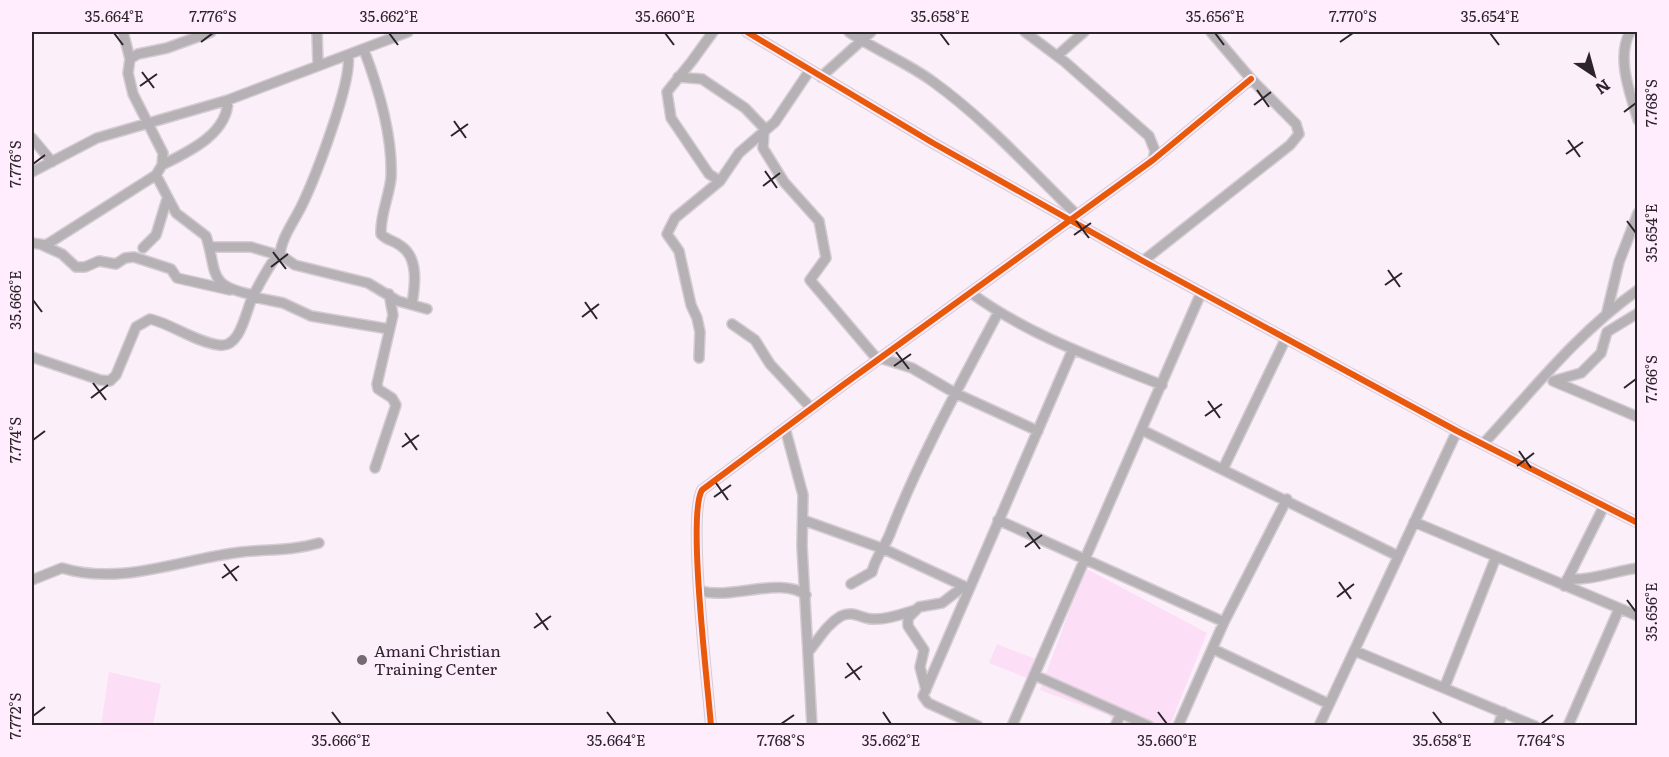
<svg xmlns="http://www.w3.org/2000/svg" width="1669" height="757" viewBox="0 0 1669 757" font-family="Literata,serif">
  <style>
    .green { fill: #fcdef7 }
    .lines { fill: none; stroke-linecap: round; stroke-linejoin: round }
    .minor-casing { stroke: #d5ccd3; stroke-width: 12 }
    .minor { stroke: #b5b1b5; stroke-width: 9 }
    .cycleway-casing { stroke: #ffecfc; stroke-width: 10 }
    .cycleway { stroke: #e8590c; stroke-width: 6 }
    .ticks { fill: none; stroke: #2c242b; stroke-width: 2 }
    .poi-dot { fill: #746b73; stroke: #ffecfc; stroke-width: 2 }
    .labels { text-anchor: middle; stroke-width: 4.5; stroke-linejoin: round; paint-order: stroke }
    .poi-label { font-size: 16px; fill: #2c242b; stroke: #ffecfc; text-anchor: start }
    .neatline { fill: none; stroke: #2c242b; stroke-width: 2 }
    .ticks-label { font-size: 15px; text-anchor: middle; fill: #2c242b }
  </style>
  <rect width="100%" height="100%" fill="#fbf0f9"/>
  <!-- green -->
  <path class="green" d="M1085,568L1207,633L1170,725H1118L1108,715L1040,690Z
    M997,644L1035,659L1027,678L989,663Z
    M109,672L161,684L153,725H101Z"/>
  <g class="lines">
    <defs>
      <path id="minor" d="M123,32L130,59
        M317,32L318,64
        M713,32L692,61L667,92L671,118L709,174L720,181
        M747,32L933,143L1143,261L1457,431L1638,523
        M849,32C875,50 906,62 932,81C985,119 1030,169 1077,215
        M1025,32L1065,62L1149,136L1155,151L1153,160
        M1630,32C1616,58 1630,93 1638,120
        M364,50C378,87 393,138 391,178C389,197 380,215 381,234C387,241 394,240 401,246C419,258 415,286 412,304
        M348,55C353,80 315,178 302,205C295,220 281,238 280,255L295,265L368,283L398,301L427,309
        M1058,55L1084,32
        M678,77L702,79L745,108L766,130
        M821,77L871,32
        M764,132L763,148L784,182L819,221L826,258L810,280L878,360
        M32,138L52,162
        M162,165C188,152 228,134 228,100
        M32,172L97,138L228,100L408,32
        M156,175L176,213L206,236C218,273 206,286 254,295
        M32,243L46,245L156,175L162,165L163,153L133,94L128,73L130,59L138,54L167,48L211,32
        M42,245L62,254L76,267H85L99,261L116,264L125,258L134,257L171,269L177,278L230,290
        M209,247H251L278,255
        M143,248L156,235L167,199
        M1143,261L1290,145L1299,134L1296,124L1251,79L1211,32
        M971,293C1028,335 1097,359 1162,385
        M253,297L283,303L311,316L389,329
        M1607,312L1619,262L1638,213
        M732,324L755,340L770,364L811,408
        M32,357L100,380L110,381L116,375L136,327L150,319C172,324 195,342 219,345C241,349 246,309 253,296C260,283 270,263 280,252
        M699,358L700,332L697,318L691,305L679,251L667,234L675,218L720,181L739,153L775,122L810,70
        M880,358L912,368L955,393L1038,431
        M1553,381L1581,373L1601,353L1607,332L1638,313
        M1553,381L1638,417
        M785,428L803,495L802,546L812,726
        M1142,430L1398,556
        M1483,444C1532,391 1578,332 1638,290
        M375,468L396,405L392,398L378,389L377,384L393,315L389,294
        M1223,469L1286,338
        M803,520L884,549L968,588
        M998,520L1224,622
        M1414,522L1638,616
        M1567,579C1591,581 1614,571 1638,568
        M32,580L62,568C122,586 181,559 241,552C268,549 292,551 319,543
        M851,584L872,572C875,557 886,546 891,531C921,455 960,385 998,313
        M1564,586L1604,506
        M701,591C733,600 780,576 806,595
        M1213,649L1329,704
        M809,651C819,639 827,624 841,616C853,610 862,619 873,619C887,620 902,614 915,610
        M1355,651L1535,726
        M1034,675L1149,726
        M1445,686L1496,557
        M926,690L920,667L924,650L908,626V618L919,607L942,603L964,586
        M711,726C708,686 687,515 702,490L843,385L1153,160L1251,79
        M978,726L928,703L923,696L1073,349
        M1012,726L1201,293
        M1115,726L1121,714
        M1178,726L1224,622L1287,499
        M1319,726L1457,431
        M1498,726L1503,712
        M1568,726L1619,609"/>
    </defs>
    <!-- minor casing -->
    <use href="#minor" class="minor-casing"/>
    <!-- minor -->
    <use href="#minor" class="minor"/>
    <defs>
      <path id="cycleway" d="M747,32L933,143L1143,261L1457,431L1638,523
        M711,726C708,686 687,515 702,490L843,385L1153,160L1251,79"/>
    </defs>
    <!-- cycleway casing -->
    <use href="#cycleway" class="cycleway-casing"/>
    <!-- cycleway -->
    <use href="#cycleway" class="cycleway"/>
  </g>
  <!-- ticks -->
  <path class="ticks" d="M114,33L123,45M389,33L398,45M665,33L674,45M940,33L949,45M1215,33L1224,45M1490,33L1499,45M201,42L213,33M1340,42L1353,33M142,72L154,88M140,86L157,74M1257,90L1269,107M1254,105L1271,92M1624,112L1636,103M454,121L466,138M451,136L468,124M1568,140L1580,157M1566,154L1583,142M33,164L45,155M765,171L777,188M763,186L780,173M1076,221L1089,238M1627,221L1636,233M1074,235L1091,223M273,252L286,269M271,267L288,254M1388,270L1400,287M1385,285L1402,273M33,300L42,312M585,302L597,319M582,317L599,304M896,352L909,369M894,366L911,354M93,383L106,400M1624,388L1636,379M91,398L108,385M1208,401L1220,418M1205,416L1222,404M405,433L417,450M33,440L45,431M402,447L419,435M1519,451L1531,468M1517,466L1534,453M716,483L728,500M714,497L731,485M1027,532L1040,549M1025,547L1042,535M224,564L237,581M222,578L239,566M1339,582L1351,599M1337,597L1354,584M1627,600L1636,612M536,613L548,630M534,628L551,616M847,663L860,680M845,678L862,666M332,712L341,724M607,712L616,724M883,712L891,724M1158,712L1167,724M1433,712L1442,724M33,716L45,707M781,724L794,715M1541,724L1553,715"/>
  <!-- markers -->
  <circle class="poi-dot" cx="362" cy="660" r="6"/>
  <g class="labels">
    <!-- poi labels -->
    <g class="poi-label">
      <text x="374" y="657">Amani Christian<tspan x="374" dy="18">Training Center</tspan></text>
    </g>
  </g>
  <!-- border -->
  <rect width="1669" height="757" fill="none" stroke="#ffecfc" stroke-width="66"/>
  <!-- north arrow -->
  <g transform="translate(1594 75) rotate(144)" stroke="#ffecfc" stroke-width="4.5" paint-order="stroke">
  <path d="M0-4.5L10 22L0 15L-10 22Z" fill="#2c242b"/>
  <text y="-9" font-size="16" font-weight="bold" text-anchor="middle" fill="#2c242b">N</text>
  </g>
  <rect x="33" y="33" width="1603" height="691" class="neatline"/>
  <g class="ticks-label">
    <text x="114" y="22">35.664°E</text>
    <text x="213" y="22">7.776°S</text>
    <text x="389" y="22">35.662°E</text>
    <text x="665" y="22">35.660°E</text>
    <text x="940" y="22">35.658°E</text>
    <text x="1215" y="22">35.656°E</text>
    <text x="1353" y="22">7.770°S</text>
    <text x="1490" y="22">35.654°E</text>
    <text transform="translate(1652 103) rotate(-90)" y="5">7.768°S</text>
    <text transform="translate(16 164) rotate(-90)" y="5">7.776°S</text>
    <text transform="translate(1652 233) rotate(-90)" y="5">35.654°E</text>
    <text transform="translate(16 300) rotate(-90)" y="5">35.666°E</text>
    <text transform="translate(1652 379) rotate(-90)" y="5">7.766°S</text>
    <text transform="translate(16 440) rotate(-90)" y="5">7.774°S</text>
    <text transform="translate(1652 612) rotate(-90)" y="5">35.656°E</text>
    <text transform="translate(16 716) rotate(-90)" y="5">7.772°S</text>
    <text x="341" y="746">35.666°E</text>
    <text x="616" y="746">35.664°E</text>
    <text x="781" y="746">7.768°S</text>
    <text x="891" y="746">35.662°E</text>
    <text x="1167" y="746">35.660°E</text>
    <text x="1442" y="746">35.658°E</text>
    <text x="1541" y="746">7.764°S</text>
  </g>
</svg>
